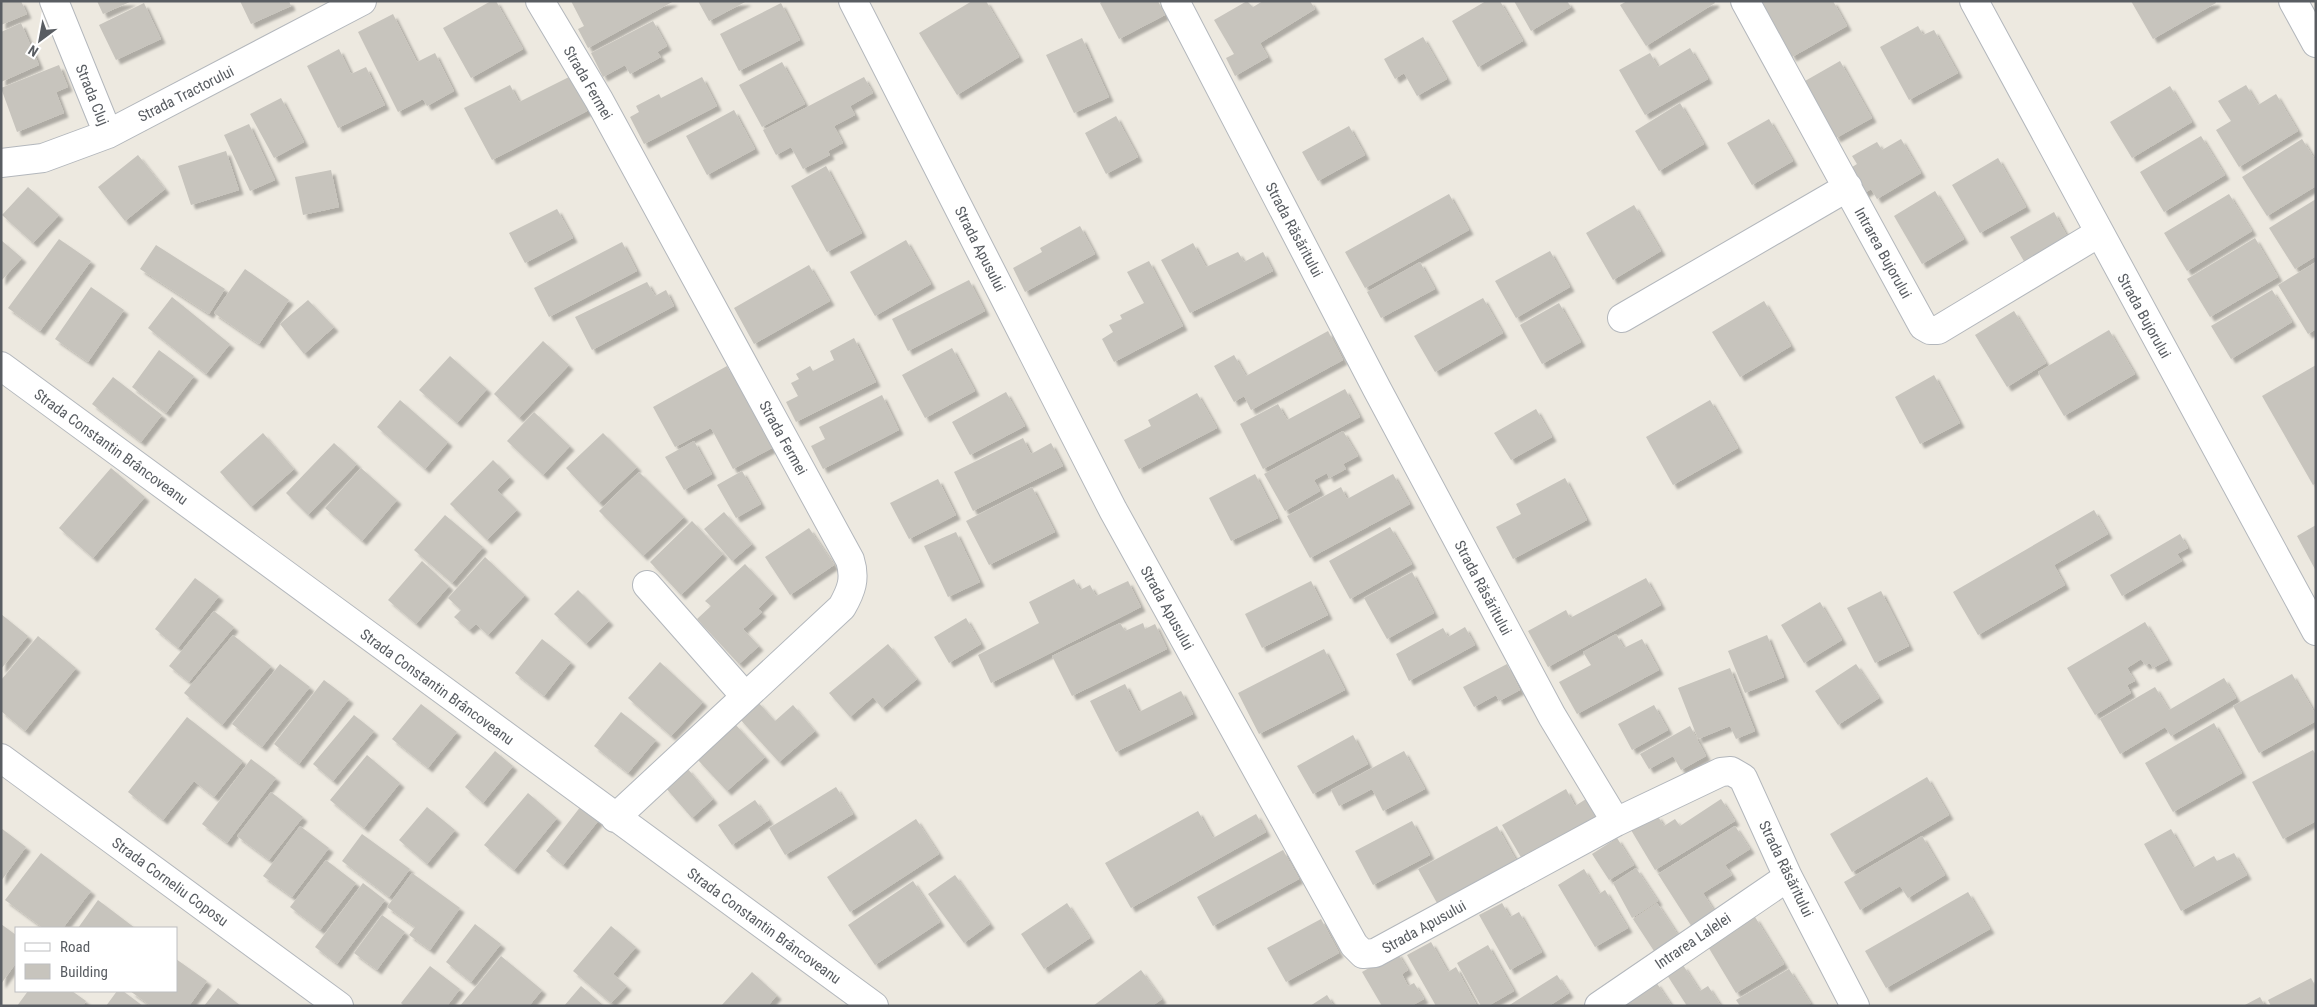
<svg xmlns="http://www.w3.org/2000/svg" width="2317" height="1007" viewBox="0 0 2317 1007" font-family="'Roboto Condensed',sans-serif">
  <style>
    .building { fill: #c7c4bd; filter: url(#shadow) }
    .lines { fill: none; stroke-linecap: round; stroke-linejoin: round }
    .street-casing { stroke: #b3b7bc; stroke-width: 30 }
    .street { stroke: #fff; stroke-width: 28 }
    .labels { text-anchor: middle; stroke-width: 5; stroke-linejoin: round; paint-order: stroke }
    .street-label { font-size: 15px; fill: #595d62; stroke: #fff }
  </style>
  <defs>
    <filter id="shadow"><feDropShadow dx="4.5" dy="4.5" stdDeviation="1" flood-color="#0004"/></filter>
  </defs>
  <rect width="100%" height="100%" fill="#ede9e0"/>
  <!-- building -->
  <path class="building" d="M1,1H21L27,14L1,25Z
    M97,1H132L103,14Z
    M240,1H289L291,6L251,24Z
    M491,1H496L523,49L471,78L443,28Z
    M571,1H674L588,48L578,29L584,26Z
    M698,1H747L709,21Z
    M972,1H986L1019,57L957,95L919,33Z
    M1103,1H1158L1165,15L1119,39L1100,3Z
    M1247,1L1253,7L1263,1H1310L1315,9L1260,43L1268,57L1235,76L1226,58L1234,54L1214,20Z
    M1486,1H1500L1523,41L1478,67L1452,21Z
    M1514,1H1567L1571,7L1531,31Z
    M1627,1H1714L1715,3L1646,46L1620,5Z
    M1760,1H1833L1847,26L1792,57Z
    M2131,1H2215L2216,3L2153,39Z
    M144,3L161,39L116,60L99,25Z
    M781,3L800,40L739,71L720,34Z
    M393,14L417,62L435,53L454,91L427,106L423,99L398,112L358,32Z
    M653,21L667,46L657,52L661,57L630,74L625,65L603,77L591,53Z
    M21,23L39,65L1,82V32Z
    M1918,26L1923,35L1934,30L1958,73L1909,100L1880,47Z
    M1423,37L1447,79L1417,96L1404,73L1395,79L1384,59Z
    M1082,38L1109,97L1074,113L1046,55Z
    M1690,48L1708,79L1645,115L1619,70L1650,53L1658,67Z
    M339,49L351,74L366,67L385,105L338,128L307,66Z
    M1840,61L1872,118L1836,138L1805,81Z
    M782,62L805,104L762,127L739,85Z
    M59,65L68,87L56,92L64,113L17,132L1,88Z
    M571,76L589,110L492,160L464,108L510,85L519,102Z
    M702,77L717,106L644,144L630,117L639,112L636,106L659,94L661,98Z
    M864,77L873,93L850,106L855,115L834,126L843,143L828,151L830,155L803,169L791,147L776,155L763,130Z
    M2246,85L2258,105L2276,94L2298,131L2239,167L2216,130L2231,121L2218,101Z
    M2170,86L2192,122L2132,158L2110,122Z
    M281,98L304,142L274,158L250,114Z
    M1680,103L1704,144L1659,171L1635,131Z
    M734,110L755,149L707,175L686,136Z
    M1116,116L1138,157L1106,174L1085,133Z
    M1769,119L1793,161L1752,185L1727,143Z
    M249,124L275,180L250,191L224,135Z
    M1349,126L1365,155L1318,181L1302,152Z
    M2201,136L2225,175L2164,212L2140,172Z
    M1901,139L1921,173L1877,199L1871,189L1863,194L1849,169L1857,164L1852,156L1877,142L1882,150Z
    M2302,139L2316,161V186L2267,216L2242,177Z
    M226,151L239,190L191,205L178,166Z
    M138,155L165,189L125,221L98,187Z
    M1998,158L2026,207L1980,233L1952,185Z
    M826,166L862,233L827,252L791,186Z
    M331,170L339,207L303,215L295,177Z
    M28,187L59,215L33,243L2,215Z
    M1935,191L1964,239L1922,264L1894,216Z
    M1449,194L1469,230L1365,288L1345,252Z
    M2229,194L2252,231L2187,271L2164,233Z
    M2316,199V256L2295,269L2269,228Z
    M1634,205L1661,251L1613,280L1586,233Z
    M557,209L573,238L525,263L509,233Z
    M2054,212L2068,238L2025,263L2010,237Z
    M1080,226L1095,254L1025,292L1013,268L1042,252L1040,248Z
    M2255,238L2278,277L2210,317L2187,279Z
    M59,239L91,261L40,331L8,308Z
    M1,240L22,258L1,281Z
    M906,240L931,284L875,316L850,272Z
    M622,242L637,271L549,317L534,288Z
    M1193,243L1206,267L1238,252L1244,262L1263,252L1273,271L1190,313L1161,260Z
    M156,245L225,289L209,314L140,269Z
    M1550,251L1570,287L1516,318L1495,281Z
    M1149,261L1183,326L1114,362L1102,339L1113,332L1109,325L1122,319L1120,315L1144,303L1127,272Z
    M1420,262L1435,289L1381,318L1367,292Z
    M2316,262V329L2308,334L2278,285Z
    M809,265L830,301L754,344L734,308Z
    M245,269L289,300L259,344L214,313Z
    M969,280L985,311L908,351L892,319Z
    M647,282L655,296L666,290L674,306L592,350L575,317Z
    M91,287L124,310L88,362L55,339Z
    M2272,290L2292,322L2231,359L2211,326Z
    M172,297L230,344L206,374L148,328Z
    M1483,298L1503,333L1435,372L1414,336Z
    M308,300L334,327L304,354L280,324Z
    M1764,301L1791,346L1740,377L1712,332Z
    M1559,303L1581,342L1542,364L1520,325Z
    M2014,311L2046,363L2007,387L1975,335Z
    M2109,330L2135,374L2064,416L2038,372Z
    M1328,331L1343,360L1251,410L1244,396L1234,402L1214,366L1234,355L1246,376Z
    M854,338L876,382L796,422L786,402L798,396L791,383L799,379L796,374L810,366L813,371L834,360L830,351Z
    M543,341L569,365L519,418L494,394Z
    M952,348L975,391L925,418L902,375Z
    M159,350L194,376L166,413L132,387Z
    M450,356L487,389L457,423L419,390Z
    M2316,365V483L2313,485L2262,396Z
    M727,366L772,448L733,469L711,428L675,447L653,407Z
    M1934,375L1960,423L1920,444L1895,397Z
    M113,377L162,415L141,442L92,404Z
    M1345,389L1360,417L1263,469L1240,424L1278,404L1287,420Z
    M1006,392L1025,426L970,455L952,422Z
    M1197,393L1217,428L1139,469L1124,440L1151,426L1148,420Z
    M882,395L899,430L823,469L811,446L825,439L819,427Z
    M400,400L448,442L425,469L377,427Z
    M1710,400L1738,448L1673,485L1646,437Z
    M1536,409L1552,437L1511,460L1494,433Z
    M534,412L570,446L543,475L507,441Z
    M1343,431L1358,456L1343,464L1346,469L1329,478L1327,473L1314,480L1320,491L1285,511L1264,474Z
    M263,433L294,469L251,507L220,472Z
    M603,433L637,467L599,503L566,468Z
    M1023,438L1031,454L1051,443L1063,466L973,511L954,472Z
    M694,441L712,474L684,490L665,457Z
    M334,443L357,464L308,515L286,493Z
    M493,460L510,477L497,490L517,510L487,540L450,504Z
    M111,468L145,497L93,558L59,528Z
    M361,468L397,500L362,541L325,508Z
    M742,471L761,504L736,518L717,485Z
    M639,472L684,517L643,556L599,511Z
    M1255,474L1278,518L1231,541L1209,498Z
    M1393,474L1410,504L1310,558L1287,516L1341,487L1347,499Z
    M1565,478L1587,520L1513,559L1496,527L1521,514L1516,504Z
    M938,479L956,515L909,539L890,503Z
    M1032,487L1055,532L989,565L966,521Z
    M2094,510L2108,534L2054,565L2065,585L1978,635L1953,592Z
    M724,512L752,544L732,561L704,529Z
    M445,515L483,547L452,583L414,550Z
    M692,521L723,554L681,595L650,562Z
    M2316,525V571L2297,536Z
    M1390,527L1412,564L1350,599L1329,561Z
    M809,528L834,565L790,595L765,557Z
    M956,532L980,582L948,597L924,546Z
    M2180,534L2188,548L2177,554L2182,561L2122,596L2110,575Z
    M485,557L525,595L488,635L476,624L469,630L454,617L461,610L448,598Z
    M422,561L449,586L416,624L388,600Z
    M745,564L773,594L758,609L762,612L743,629L759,646L739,664L697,619L711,606L705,601Z
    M1412,572L1434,613L1387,639L1364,598Z
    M195,578L219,596L178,648L155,629Z
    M1646,578L1661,605L1548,667L1528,631L1566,610L1570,618Z
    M1074,579L1080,590L1090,585L1096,596L1128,581L1141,607L991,683L978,655L1039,623L1029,602Z
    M1311,581L1328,615L1262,648L1245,614Z
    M578,590L609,621L586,644L554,614Z
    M1881,591L1909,646L1875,663L1847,608Z
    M1820,602L1842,640L1804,663L1781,625Z
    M214,611L234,627L189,682L169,666Z
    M1,614L28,636L1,669Z
    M966,618L981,644L949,663L934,637Z
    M2145,622L2168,660L2153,668L2150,663L2145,665L2141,659L2127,668L2135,681L2127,685L2131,693L2095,715L2067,668Z
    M1120,623L1125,631L1143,623L1145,629L1155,624L1167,649L1072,696L1052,656Z
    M1465,627L1475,645L1409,681L1396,654L1443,628L1448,637Z
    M1616,634L1624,648L1642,639L1659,670L1577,714L1559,682L1591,665L1583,652Z
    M233,635L271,666L222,725L184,693Z
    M1767,635L1784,677L1745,693L1728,651Z
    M38,636L76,668L25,731L1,711V680Z
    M542,639L571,662L544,696L515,673Z
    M888,644L917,679L882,708L873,697L850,717L829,693Z
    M1324,649L1345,690L1259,734L1238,693Z
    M660,662L703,702L671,736L628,698Z
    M280,664L310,687L262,747L232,724Z
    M1507,664L1520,690L1499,701L1496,695L1474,707L1463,687Z
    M1856,664L1879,698L1838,725L1815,691Z
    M1730,668L1755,731L1736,739L1730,726L1698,739L1678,688Z
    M2292,674L2316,715V721L2259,753L2233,706Z
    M2224,678L2236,698L2171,736L2165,727L2120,754L2100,719L2155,687L2169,710Z
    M324,680L349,699L299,764L274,744Z
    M1125,684L1139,712L1181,691L1193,714L1116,752L1090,701Z
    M757,701L775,721L793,705L815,731L779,762L739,718Z
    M421,704L457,732L428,768L392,739Z
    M1654,705L1668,730L1632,750L1618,724Z
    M621,712L656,740L628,773L594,746Z
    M354,715L374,731L333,781L313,764Z
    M187,717L243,761L214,797L194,781L163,820L128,792Z
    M2214,723L2242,773L2173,812L2145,763Z
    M735,724L765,757L727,791L697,759Z
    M1690,726L1706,756L1681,770L1673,756L1649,769L1640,754Z
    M1353,735L1368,764L1313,794L1297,766Z
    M2313,750L2316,755V821L2283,839L2252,782Z
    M495,751L513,766L483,803L465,787Z
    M1404,751L1425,789L1383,811L1372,789L1339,806L1331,790Z
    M367,755L400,783L364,828L330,800Z
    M251,759L276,778L227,843L202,824Z
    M687,768L713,799L692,818L665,787Z
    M1927,777L1949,815L1852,872L1830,834Z
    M836,787L853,814L785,855L769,828Z
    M1566,789L1575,806L1586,799L1599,821L1525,864L1502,825Z
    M271,792L303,817L269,860L237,836Z
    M528,793L557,818L514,870L484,845Z
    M1721,799L1735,821L1655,870L1631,830L1657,815L1664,826L1675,819L1680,826Z
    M755,800L769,820L732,845L718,825Z
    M581,806L599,820L563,865L546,851Z
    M427,807L455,830L427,864L399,840Z
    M1198,811L1213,838L1256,814L1266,832L1131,908L1105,863Z
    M916,819L939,854L850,912L827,877Z
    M1412,821L1430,855L1373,885L1355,851Z
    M300,826L329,848L292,897L263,876Z
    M1497,826L1516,860L1437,903L1418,869Z
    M1735,826L1750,849L1725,865L1732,875L1703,893L1715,912L1692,927L1658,874Z
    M1,828L26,847L1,881Z
    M2171,829L2193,868L2214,856L2217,861L2234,853L2247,875L2181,911L2144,844Z
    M362,834L410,869L389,897L342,861Z
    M1922,836L1945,875L1908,898L1900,886L1860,910L1844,882Z
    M1617,838L1634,865L1609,880L1592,854Z
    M1283,850L1299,879L1213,926L1197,897Z
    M41,853L91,891L63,928H43L5,900Z
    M326,860L356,883L320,930L290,907Z
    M1636,868L1658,901L1632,918L1613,883Z
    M1584,869L1599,894L1605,890L1628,928L1595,947L1558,885Z
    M412,873L460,908L430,950L409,935L415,927L387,907Z
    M955,875L990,924L964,943L928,894Z
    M913,881L940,922L875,965L848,925Z
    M363,883L385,900L337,964L315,947Z
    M1968,892L1990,929L1886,988L1865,951Z
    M98,900L135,928H78Z
    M1067,903L1090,938L1044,969L1021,934Z
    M1502,903L1510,917L1519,912L1542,952L1510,970L1479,915Z
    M1657,903L1680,938L1656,954L1633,919Z
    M382,915L405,932L377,970L354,953Z
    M1755,917L1784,964L1736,993L1707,945Z
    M1321,919L1339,953L1286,982L1267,948Z
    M1,924L16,935V963L1,984Z
    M475,924L501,944L471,982L446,962Z
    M611,926L636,947L613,974L627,986L611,1003L573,971Z
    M1431,942L1448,972L1456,967L1477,1006H1436L1407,955Z
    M1488,945L1514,991L1488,1006H1481L1457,963Z
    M1397,952L1408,970L1402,974L1408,986L1414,983L1424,999L1411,1006H1382L1362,972Z
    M501,956L542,990L529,1006H460Z
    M176,959L207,981L189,1006H151L130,991H176Z
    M1683,965L1700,991L1708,986L1721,1006H1687L1667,975Z
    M430,966L460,989L447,1006H404L401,1003Z
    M1789,969L1811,1004L1740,1006L1736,1000Z
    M1141,970L1162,999L1152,1006H1093Z
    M752,972L777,995L768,1006H721Z
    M1557,975L1569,993L1549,1006H1508Z
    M2311,978L2316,987V1006H2271L2268,1000Z
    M1656,982L1672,1006H1619Z
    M581,986L604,1006H564Z
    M218,988L241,1006H204Z
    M28,991H72L86,1001L83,1006H17Z
    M117,991H123L143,1006H106Z
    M1327,995L1334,1006H1310Z
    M2260,997L2265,1006H2243Z"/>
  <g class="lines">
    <defs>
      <path id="street" d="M54,1L108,134
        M540,1L599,100L850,560C856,579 851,591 842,607L615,818
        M853,1L1113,510L1354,945L1363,954L1375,953L1616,822L1721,772L1731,771L1743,778L1788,877L1855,1006
        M1175,1L1377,389L1552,716L1616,822
        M1745,1L1923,326L1930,330H1938L2099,233
        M1974,1L2316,631
        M2293,1L2316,43
        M1,163L43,158L108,134L362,1
        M1622,318L1848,187
        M1,366L874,1006
        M647,585L745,696
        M1,758L339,1006
        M1599,1006L1788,877"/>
    </defs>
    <!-- street casing -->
    <use href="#street" class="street-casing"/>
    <!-- street -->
    <use href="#street" class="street"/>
  </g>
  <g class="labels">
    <!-- street labels -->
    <g class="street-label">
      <text transform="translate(588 83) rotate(60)" y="5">Strada Fermei</text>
      <text transform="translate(186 94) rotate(-27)" y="5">Strada Tractorului</text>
      <text transform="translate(92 95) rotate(68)" y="5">Strada Cluj</text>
      <text transform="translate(1294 230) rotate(62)" y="5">Strada Răsăritului</text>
      <text transform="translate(980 249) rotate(63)" y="5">Strada Apusului</text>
      <text transform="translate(1883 253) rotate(61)" y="5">Intrarea Bujorului</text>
      <text transform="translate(2144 316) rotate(61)" y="5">Strada Bujorului</text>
      <text transform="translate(783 438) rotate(61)" y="5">Strada Fermei</text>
      <text transform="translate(111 447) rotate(36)" y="5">Strada Constantin Brâncoveanu</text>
      <text transform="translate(1483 588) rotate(62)" y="5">Strada Răsăritului</text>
      <text transform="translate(1167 608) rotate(61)" y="5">Strada Apusului</text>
      <text transform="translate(437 687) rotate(36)" y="5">Strada Constantin Brâncoveanu</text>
      <text transform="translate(1786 869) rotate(64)" y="5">Strada Răsăritului</text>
      <text transform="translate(170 882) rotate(36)" y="5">Strada Corneliu Coposu</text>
      <text transform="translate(764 926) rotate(36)" y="5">Strada Constantin Brâncoveanu</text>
      <text transform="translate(1424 927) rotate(-29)" y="5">Strada Apusului</text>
      <text transform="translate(1693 941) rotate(-34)" y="5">Intrarea Lalelei</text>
    </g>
  </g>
  <!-- border -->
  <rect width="2317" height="1007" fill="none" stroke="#595d62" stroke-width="5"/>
  <!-- legend -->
  <rect x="15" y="927" width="162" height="65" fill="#ffffff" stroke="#bdbec0"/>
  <rect x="25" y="943" width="25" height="8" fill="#ffffff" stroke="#bdbec0"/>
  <text x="60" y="952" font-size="15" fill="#595d62">Road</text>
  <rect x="25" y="964" width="25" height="15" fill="#c7c4bd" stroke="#bdbec0"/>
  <text x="60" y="977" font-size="15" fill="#595d62">Building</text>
  <!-- north arrow -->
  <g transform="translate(40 40) rotate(212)" stroke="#ffffff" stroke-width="4" paint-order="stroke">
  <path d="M0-4L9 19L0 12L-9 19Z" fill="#595d62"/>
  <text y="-8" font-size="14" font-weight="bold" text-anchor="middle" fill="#595d62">N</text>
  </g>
</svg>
